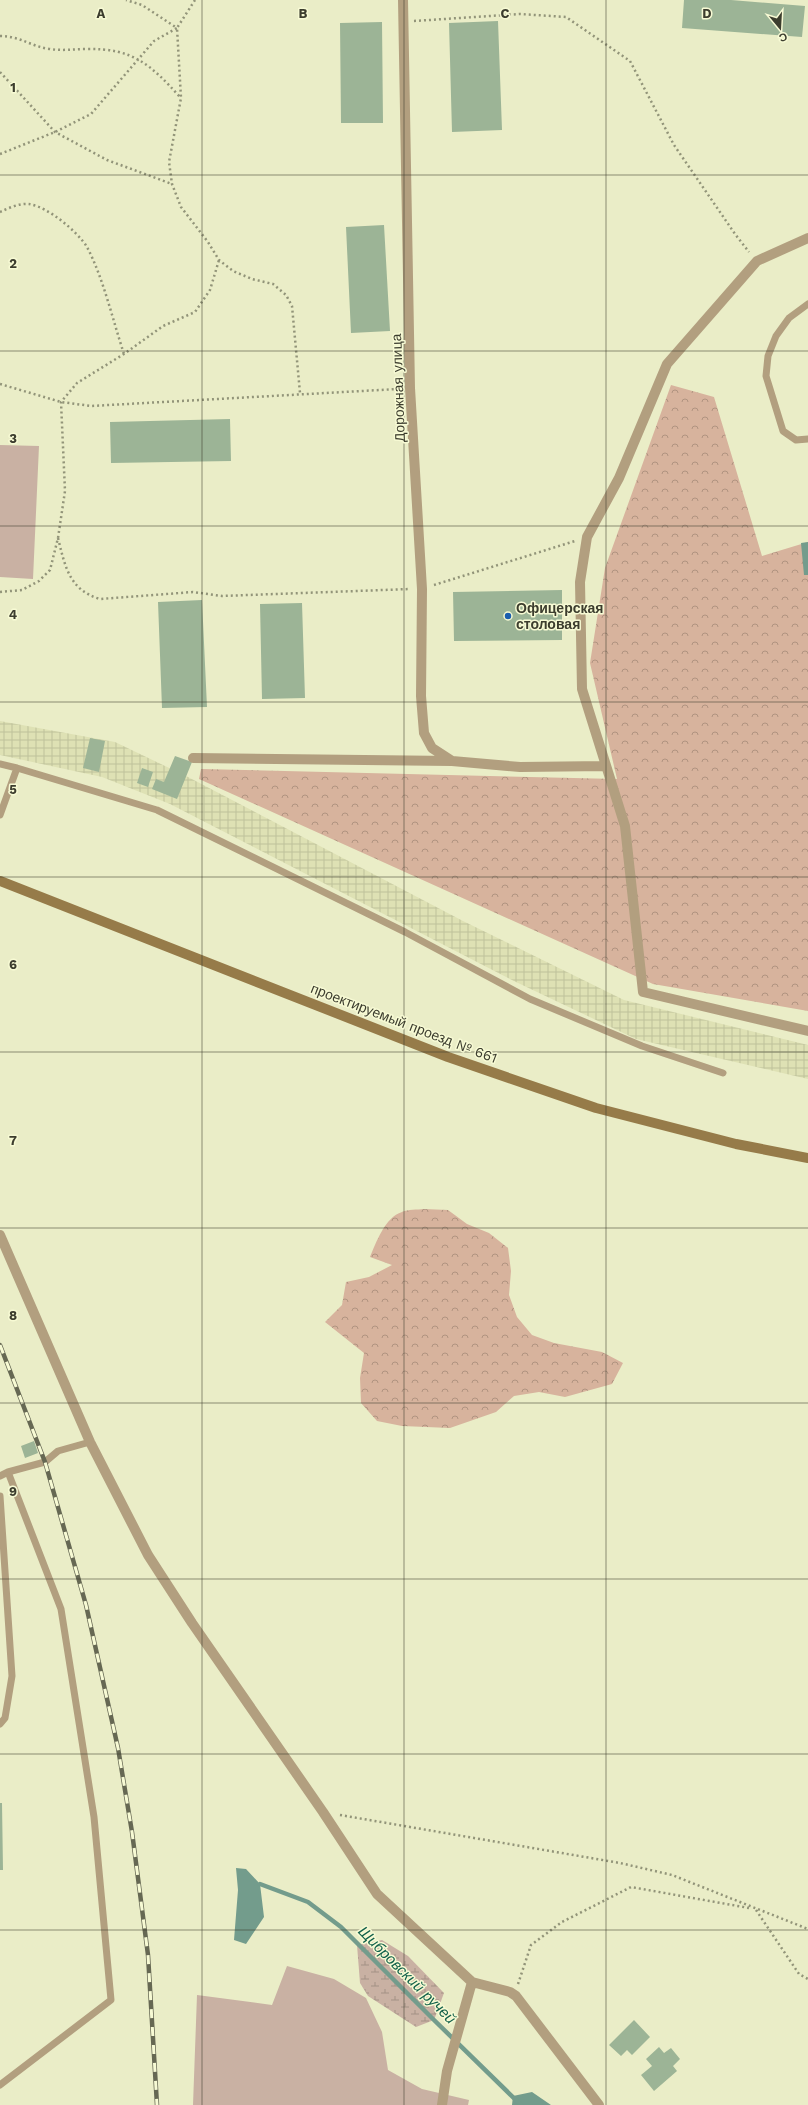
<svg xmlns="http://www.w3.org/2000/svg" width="808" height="2105" viewBox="0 0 808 2105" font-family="'Work Sans',sans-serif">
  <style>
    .industrial { fill: url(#industrial-grid) }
    .grass { fill: #c9b1a3 }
    .forest { fill: url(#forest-crowns) }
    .wetland { fill: url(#wetland-marsh) }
    .water { fill: #739c8c }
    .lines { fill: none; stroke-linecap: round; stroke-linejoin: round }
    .stream { stroke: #739c8c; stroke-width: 4.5 }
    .building { fill: #9cb496 }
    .path { stroke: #929479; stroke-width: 2.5; stroke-dasharray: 2 3; stroke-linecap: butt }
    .lane { stroke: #b29f7f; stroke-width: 7 }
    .street { stroke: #b29f7f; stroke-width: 10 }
    .secondary { stroke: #967b49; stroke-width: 10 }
    .rail-casing { stroke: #666853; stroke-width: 4.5 }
    .rail { stroke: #f7fad4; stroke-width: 3; stroke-dasharray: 9; stroke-linecap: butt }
    .grid { fill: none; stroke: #3c3d2e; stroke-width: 1; stroke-opacity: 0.55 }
    .poi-dot { fill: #1b5eae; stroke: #f7fad4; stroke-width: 1.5 }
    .labels { text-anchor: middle; stroke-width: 3; stroke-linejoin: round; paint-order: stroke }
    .street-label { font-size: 14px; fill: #3c3d2e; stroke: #f7fad4 }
    .poi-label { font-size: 14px; font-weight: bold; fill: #3c3d2e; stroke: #f7fad4; text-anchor: start }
    .water-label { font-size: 15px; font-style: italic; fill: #12604a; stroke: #f7fad4 }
    .grid-label { font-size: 13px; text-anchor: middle; font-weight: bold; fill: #3c3d2e; stroke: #f7fad4; stroke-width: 3; stroke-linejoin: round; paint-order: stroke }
  </style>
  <defs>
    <pattern id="industrial-grid" width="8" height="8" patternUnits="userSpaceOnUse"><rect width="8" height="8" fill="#dee1b4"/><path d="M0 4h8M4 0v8" fill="none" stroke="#bfc29b"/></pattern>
    <pattern id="forest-crowns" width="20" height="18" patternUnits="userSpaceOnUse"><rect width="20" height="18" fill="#d7b39d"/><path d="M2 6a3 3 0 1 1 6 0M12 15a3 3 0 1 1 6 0" fill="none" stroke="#b09380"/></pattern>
    <pattern id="wetland-marsh" width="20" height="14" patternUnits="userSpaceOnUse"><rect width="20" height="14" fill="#c9b1a3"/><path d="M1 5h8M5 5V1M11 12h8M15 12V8" fill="none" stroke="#a49185"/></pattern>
  </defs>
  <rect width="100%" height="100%" fill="#eaedc7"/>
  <!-- industrial -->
  <path class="industrial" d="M0,721L115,742L188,777L463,921L624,1000L808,1045V1079L636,1039L516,982L170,804L102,777L0,755Z"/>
  <!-- grass -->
  <path class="grass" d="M0,445L39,446L33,579L0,577Z
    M287,1966L334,1979L366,1998L382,2032L388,2070L422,2089L469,2100L468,2105H193L197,1995L272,2005Z"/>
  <!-- forest -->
  <path class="forest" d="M671,385L714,397L762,556L808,542V1011L653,984L199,779L201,769L617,779L590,663L605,568Z
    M424,1209L448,1210L467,1224L489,1233L508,1248L511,1271L509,1295L517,1317L532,1335L554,1343L602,1352L623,1363L612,1384L565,1397L539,1392L514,1396L496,1412L450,1428L402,1426L377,1421L361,1403L360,1378L364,1353L325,1322L342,1305L346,1282L369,1277L392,1265L370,1257C376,1243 385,1217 402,1212C408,1209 417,1210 424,1209Z"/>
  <!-- wetland -->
  <path class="wetland" d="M382,1940L408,1956L444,1993L434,2020L416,2027L368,1996L360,1983L357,1945Z"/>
  <!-- water -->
  <path class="water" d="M808,542V575H804L801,543Z
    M236,1868L246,1869L260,1884L264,1917L246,1944L234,1940L238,1890Z
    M532,2092L551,2105H512L513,2096Z"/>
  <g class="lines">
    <!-- stream -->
    <path class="stream" d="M260,1884L308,1902L341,1927L434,2020L521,2105"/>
  </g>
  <!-- building -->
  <path class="building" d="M684,0H731L805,6L802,37L682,28Z
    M498,21L502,130L452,132L449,23Z
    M382,22L383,123H341L340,23Z
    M384,225L390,331L351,333L346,227Z
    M230,419L231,461L111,463L110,422Z
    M562,590V640L454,641L453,592Z
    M202,600L207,707L162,708L158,602Z
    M302,603L305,698L262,699L260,604Z
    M90,738L105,741L99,772L83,768Z
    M175,756L192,762L177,799L152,789L156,779L164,782Z
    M142,768L153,772L148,787L137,783Z
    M34,1441L38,1453L25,1458L21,1446Z
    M0,1803H2L3,1870H0Z
    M634,2020L650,2037L632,2055L627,2050L621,2056L609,2045Z
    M659,2047L664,2053L671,2048L680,2059L673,2066L677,2071L654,2091L641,2075L652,2066L646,2059Z"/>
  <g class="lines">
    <!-- path -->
    <path class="path" d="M195,0L177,28L181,98L169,162L172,184L181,207L208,242L219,260L233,271L252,279L273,284L286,295L292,306L300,393
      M414,21L520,14L566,17L630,61L674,145L735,234L749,252
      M0,36C20,36 32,47 50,49C62,51 74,49 87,49C133,48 151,65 180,97
      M0,72L55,132L107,160L172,184
      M0,154L55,132L91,114L154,41L177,28L142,5L126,0
      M0,212C9,208 19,203 29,204C48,207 77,231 87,247C103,277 113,321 124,354
      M0,384L61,402L91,406L398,389
      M58,538C65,566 69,590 100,599L193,592L222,596L410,589
      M434,585L575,541
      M0,592L22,590L39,581L50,570L58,538L65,491L61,402L77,383L124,354L163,326L195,312L210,290L219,260
      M340,1815L620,1863L672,1875L808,1929
      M756,1910L799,1974L808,1979
      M518,1984L531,1945L562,1922L631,1887L749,1908"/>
    <!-- lane -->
    <path class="lane" d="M808,304L789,318L776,336L768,356L766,376L783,431L796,440L808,439
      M0,764L17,768L157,810L405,932L530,999L642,1046L723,1073
      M0,815L17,768
      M0,1476L8,1472L45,1462L58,1451L90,1442
      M0,1496L12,1676L5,1718L0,1724
      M0,2085L111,2000L94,1817L61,1609L8,1472"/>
    <!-- street -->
    <path class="street" d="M403,0L410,388L422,589L421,696L424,733L432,748L452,761
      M808,238L757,261L667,364L619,478L587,537L580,582L582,689L625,826L643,992L808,1031
      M193,758L452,761L520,767L606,766
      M0,1235L90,1442L148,1555L192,1623L323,1812L377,1894L472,1982L510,1992L516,1996L599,2105
      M442,2105L447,2071L472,1982"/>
    <!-- secondary -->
    <path class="secondary" d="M0,881L448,1057L596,1108L736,1144L808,1158"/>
    <defs>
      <path id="rail" d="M0,1345L45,1462L86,1605L118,1748L132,1832L148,1955L157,2105"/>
    </defs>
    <!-- rail casing -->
    <use href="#rail" class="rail-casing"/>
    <!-- rail -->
    <use href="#rail" class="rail"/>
  </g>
  <!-- grid -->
  <path class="grid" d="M202,0V2105M404,0V2105M606,0V2105M0,175H808M0,351H808M0,526H808M0,702H808M0,877H808M0,1052H808M0,1228H808M0,1403H808M0,1579H808M0,1754H808M0,1930H808"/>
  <!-- markers -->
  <circle class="poi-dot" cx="508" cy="616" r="4"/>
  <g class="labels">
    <!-- street labels -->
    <g class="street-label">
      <text transform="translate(398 388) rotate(-92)" y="5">Дорожная улица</text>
      <text transform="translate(404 1023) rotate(21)" y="5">проектируемый проезд № 661</text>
    </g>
    <!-- poi labels -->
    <g class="poi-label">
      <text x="516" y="613">Офицерская<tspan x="516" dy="16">столовая</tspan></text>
    </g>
    <!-- water labels -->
    <g class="water-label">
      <text transform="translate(407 1975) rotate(45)" y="5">Щибровский ручей</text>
    </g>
  </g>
  <g class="grid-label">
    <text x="101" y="18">A</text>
    <text x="303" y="18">B</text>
    <text x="505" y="18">C</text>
    <text x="707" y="18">D</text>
    <text x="13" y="92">1</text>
    <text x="13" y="268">2</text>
    <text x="13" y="443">3</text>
    <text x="13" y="619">4</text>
    <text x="13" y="794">5</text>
    <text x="13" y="969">6</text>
    <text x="13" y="1145">7</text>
    <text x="13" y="1320">8</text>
    <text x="13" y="1496">9</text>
  </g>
  <!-- north arrow -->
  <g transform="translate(780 28) rotate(162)" stroke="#f7fad4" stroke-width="3" paint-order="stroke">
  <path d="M0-3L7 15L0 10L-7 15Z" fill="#3c3d2e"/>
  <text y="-6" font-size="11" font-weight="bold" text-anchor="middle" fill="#3c3d2e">С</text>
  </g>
</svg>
